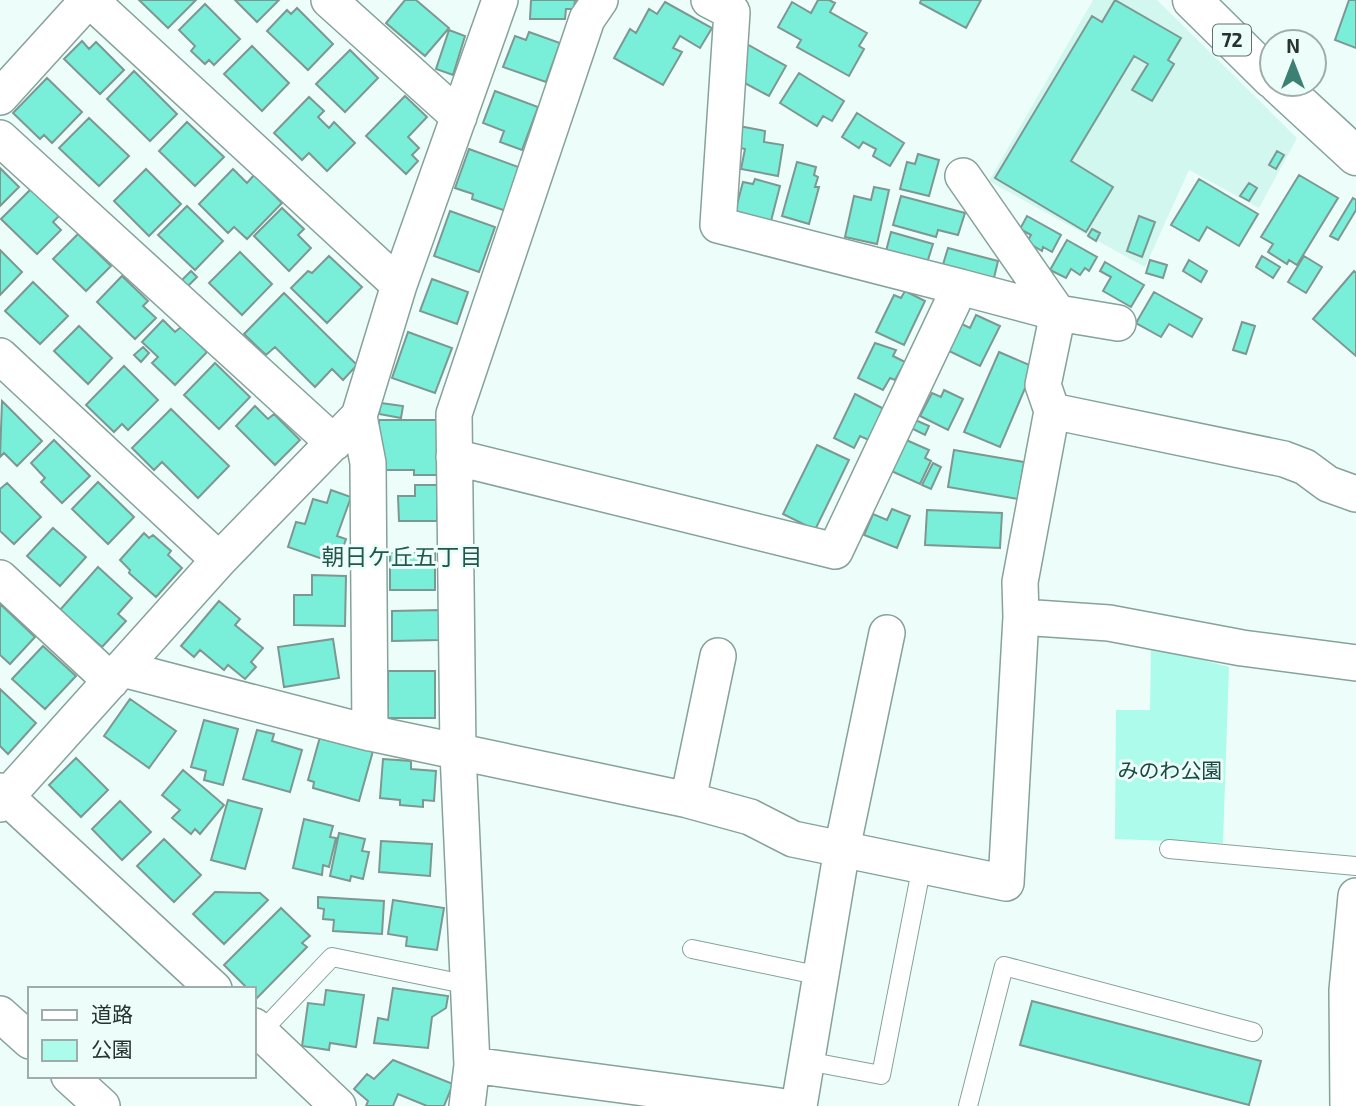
<svg xmlns="http://www.w3.org/2000/svg" width="1356" height="1106" viewBox="0 0 1356 1106" font-family="'Exo 2','Noto Sans JP',sans-serif">
  <style>
    .built { fill: #d1f7ee }
    .green { fill: #adfbeb }
    .building { fill: #79efd9; stroke: #7d9791; stroke-width: 2 }
    .lines { fill: none; stroke-linecap: round; stroke-linejoin: round }
    .lane-casing { stroke: #87a19b; stroke-width: 20 }
    .street-casing { stroke: #87a19b; stroke-width: 38 }
    .primary-casing { stroke: #87a19b; stroke-width: 41 }
    .lane { stroke: #fff; stroke-width: 18 }
    .street { stroke: #fff; stroke-width: 35 }
    .primary { stroke: #fff; stroke-width: 38 }
    .labels { text-anchor: middle; stroke-width: 6; stroke-linejoin: round; paint-order: stroke }
    .shield { fill: #edfefa; stroke: #63706d; stroke-width: 2 }
    .shield-label { font-size: 19px; font-weight: bold; fill: #283331 }
    .park-label { font-size: 21px; fill: #174b43; stroke: #edfefa }
    .neighbourhood-label { font-size: 23px; fill: #21584e; stroke: #edfefa }
  </style>
  <rect width="100%" height="100%" fill="#edfefa"/>
  <!-- built -->
  <path class="built" d="M1093,0H1157L1297,138L1259,208L1189,170L1145,267L989,181Z"/>
  <!-- green -->
  <path class="green" d="M1151,646L1229,667L1223,843L1115,839L1116,710H1150Z"/>
  <!-- building -->
  <path class="building" d="M139,0H196L168,28Z
    M235,0H279L257,22Z
    M405,0H416L449,28L425,56L386,23Z
    M531,0H581H575L574,9H566L565,19H530Z
    M818,0H829L835,3L830,12L867,33L859,46L864,49L849,76L797,47L801,40L778,27L792,2L811,13Z
    M921,0H981L966,28L920,3Z
    M1115,0L1181,38L1168,60L1174,64L1152,101L1132,90L1148,64L1134,56L1071,161L1113,187L1086,232L995,178L1092,16L1102,22Z
    M1349,0H1356V48L1335,40Z
    M665,2L712,28L700,48L680,36L673,48L682,52L663,85L614,58L630,29L636,33L649,9L657,14Z
    M205,4L240,39L214,65L209,60L205,64L191,51L195,46L179,30Z
    M297,8L333,44L308,70L267,31L287,10L291,14Z
    M449,30L465,36L453,75L436,69Z
    M529,32L560,43L546,82L503,67L515,36L526,40Z
    M82,41L89,49L96,42L124,70L100,94L64,59Z
    M745,43L786,66L769,96L728,74Z
    M252,46L289,83L262,111L224,74Z
    M350,50L378,78L345,112L316,84Z
    M134,71L177,114L150,141L107,99Z
    M799,73L844,101L832,121L823,116L817,126L780,103Z
    M47,78L82,112L52,143L44,135L40,139L13,113Z
    M495,91L538,107L522,150L500,142L504,131L483,123Z
    M405,96L427,117L408,137L419,148L412,155L418,161L406,174L366,136Z
    M309,97L324,111L318,117L329,128L334,122L355,143L327,171L309,153L302,160L274,133Z
    M857,113L904,143L890,166L873,156L876,149L863,142L859,148L842,137Z
    M89,118L129,156L99,186L59,148Z
    M187,122L224,157L195,186L159,151Z
    M739,126L765,131L764,142L783,145L778,176L741,169L745,149L736,147Z
    M469,149L521,168L506,211L472,199L473,194L455,188Z
    M1277,151L1284,155L1276,169L1269,165Z
    M918,154L939,160L929,196L900,189L907,162L915,164Z
    M797,162L816,167L814,175L818,177L815,187H819L809,224L782,216Z
    M0,168L19,187L0,206Z
    M146,169L181,204L149,236L114,201Z
    M233,169L247,183L254,175L282,203L247,239L234,227L228,233L199,204Z
    M1299,175L1338,198L1297,265L1289,260L1287,264L1268,252L1273,244L1261,237Z
    M755,179L780,186L771,221L735,212L743,182L753,184Z
    M1199,179L1258,214L1239,246L1207,227L1199,241L1171,225Z
    M1249,183L1257,188L1249,201L1240,196Z
    M874,187L889,190L877,244L845,237L854,196L871,200Z
    M31,189L59,216L53,222L61,230L37,254L1,219Z
    M901,196L965,213L958,235L938,230L936,237L893,225Z
    M1353,198L1356,200V210L1338,240L1330,236Z
    M187,206L223,241L195,270L158,235Z
    M282,208L304,229L298,235L311,248L289,271L254,236Z
    M450,211L495,227L479,272L434,256Z
    M1027,216L1061,235L1052,252L1043,247L1042,251L1027,242L1031,235L1020,229Z
    M1139,216L1155,222L1142,257L1127,251Z
    M1092,229L1100,233L1096,241L1088,236Z
    M891,232L933,244L926,266L885,255Z
    M78,234L111,266L86,291L53,259Z
    M1067,240L1097,257L1089,271L1085,268L1080,275L1071,269L1066,278L1050,270Z
    M948,248L998,261L993,282L941,271Z
    M0,250L22,272L0,295Z
    M240,252L272,284L242,315L209,283Z
    M329,256L362,287L327,323L291,288L308,271L312,273Z
    M1262,256L1280,267L1273,278L1256,267Z
    M1304,256L1322,267L1306,293L1288,282Z
    M1150,260L1167,265L1163,278L1146,273Z
    M1189,260L1207,271L1201,282L1183,271Z
    M1105,262L1144,285L1131,307L1103,291L1111,277L1100,271Z
    M191,271L197,277L186,288L180,282Z
    M1354,271L1356,273V356L1313,319Z
    M122,276L148,301L143,306L156,318L135,339L97,302Z
    M432,279L468,292L457,324L420,311Z
    M33,282L68,316L40,344L5,311Z
    M905,291L925,301L904,345L876,332L894,295L901,298Z
    M1154,292L1202,319L1192,337L1169,324L1161,337L1136,323Z
    M284,293L357,365L343,380L332,369L315,387L275,347L266,355L244,334Z
    M976,315L1000,326L980,366L947,350L960,323L970,328Z
    M163,320L175,332L181,327L207,352L175,385L152,363L158,357L142,342Z
    M1242,322L1255,326L1246,354L1233,350Z
    M79,326L112,358L88,384L54,351Z
    M408,332L452,348L435,393L392,378Z
    M875,343L896,350L893,356L905,362L895,380L890,378L883,390L858,378Z
    M143,347L149,353L141,362L134,355Z
    M999,352L1034,367L1000,447L964,432Z
    M215,363L250,397L219,429L184,395Z
    M124,366L158,400L128,430L122,424L114,432L86,405Z
    M944,390L963,399L948,430L920,416L932,393L941,397Z
    M855,394L886,410L871,441L860,436L854,448L834,438Z
    M2,401L42,441L17,466L4,453L0,457Z
    M381,403L403,406L401,418L379,414Z
    M255,406L268,419L274,414L300,440L275,465L236,426Z
    M171,409L229,466L198,498L162,462L154,470L132,448Z
    M913,419L929,426L925,435L909,427Z
    M379,420H442V475H414V470H379Z
    M904,439L929,450L925,458L931,461L920,484L889,470Z
    M54,440L90,476L62,503L41,482L45,478L31,463Z
    M817,445L849,460L815,530L783,514Z
    M954,450L1024,462L1018,499L948,487Z
    M933,463L941,467L931,489L922,485Z
    M98,482L134,517L108,544L72,509Z
    M7,483L41,517L14,544L0,531V489Z
    M415,485H437V521H399L398,496H415Z
    M331,490L351,497L337,536L346,539L337,564L288,547L296,522L305,524L313,499L327,503Z
    M892,509L910,516L897,548L864,535L873,514L887,520Z
    M927,510L1002,513L1000,548L925,545Z
    M53,528L86,557L60,586L27,556Z
    M144,533L149,538L153,535L171,551L168,555L182,568L156,597L129,573L130,570L120,560Z
    M390,553H435V590H390Z
    M98,567L132,598L118,614L126,621L102,647L60,610Z
    M312,575L346,576L345,626L294,625V595H312Z
    M219,601L240,619L235,625L263,648L251,662L256,667L245,679L228,665L224,670L200,650L194,657L181,646Z
    M0,604L35,637L10,664L0,655Z
    M440,610V640L392,641V611Z
    M333,639L339,678L284,687L278,647Z
    M43,646L76,676L45,709L12,679Z
    M388,671H435V718H388Z
    M0,689L36,723L8,754L0,746Z
    M130,699L176,731L149,768L104,736Z
    M204,720L238,729L223,785L204,780L206,771L191,767Z
    M257,730L274,734L272,741L302,750L290,792L243,779Z
    M320,737L373,751L359,801L313,788L314,782L308,780Z
    M76,758L108,790L81,817L49,785Z
    M383,759L411,761V769L436,771L434,801L423,800V807L400,805V800L380,798Z
    M183,770L224,805L200,834L195,829L191,834L172,818L180,810L162,795Z
    M228,800L262,809L245,869L211,860Z
    M120,801L151,832L122,860L92,829Z
    M304,819L333,826L330,837L336,838L329,867L323,865L322,875L293,868Z
    M339,833L365,839L362,851L369,852L363,879L351,876L350,881L330,876Z
    M164,839L201,875L174,902L137,866Z
    M381,841L432,844L430,876L379,872Z
    M215,892L260,893L268,900L224,944L193,914Z
    M318,897L384,901L382,934L333,931L334,920L323,919L324,909L318,908Z
    M393,900L444,908L437,950L406,946L407,937L388,934Z
    M281,908L310,936L302,943L307,947L257,998L254,994V989H248L224,965Z
    M393,988L448,996L446,1008L432,1017L428,1048L374,1043L378,1018L388,1020Z
    M326,990L364,995L356,1047L330,1043L329,1050L302,1046L308,1003L324,1005Z
    M1032,1001L1261,1061L1249,1105L1020,1045Z
    M393,1060L453,1084L444,1106H427L398,1094L393,1106H366L368,1101L354,1089L367,1074L374,1079Z"/>
  <g class="lines">
    <defs>
      <path id="lane" d="M1169,849L1356,866
        M692,949L821,976
        M261,1032L332,957L469,985
        M807,1061L881,1075L922,865
        M968,1106L1004,966L1253,1032"/>
      <path id="street" d="M90,0L399,285
        M329,0L459,117
        M0,97L88,0
        M0,138L334,443
        M960,287L1058,313L1118,323
        M0,356L219,560
        M1052,411L1284,459L1305,467L1328,484L1356,494
        M359,416L368,463L370,733
        M454,457L835,551L960,287L718,225L732,12L709,0
        M0,578L111,681
        M1021,617L1109,623L1242,648L1356,663
        M123,669L370,733L688,800L750,817L793,839L1006,883L1021,617L1020,582L1052,411L1043,385L1058,313L963,176
        M0,791L214,989
        M688,800L718,656
        M0,804L219,560L359,416L399,285L500,0
        M0,1014L30,1041
        M254,1026L338,1106
        M472,1065L779,1106
        M69,1076L102,1106
        M467,1106L472,1065L458,753L454,414L587,19L600,0
        M799,1106L842,849L887,633
        M1348,1106L1347,990L1356,896"/>
      <path id="primary" d="M1192,0L1272,79
        M1278,84L1356,156"/>
    </defs>
    <!-- lane casing -->
    <use href="#lane" class="lane-casing"/>
    <!-- street casing -->
    <use href="#street" class="street-casing"/>
    <!-- primary casing -->
    <use href="#primary" class="primary-casing"/>
    <!-- lane -->
    <use href="#lane" class="lane"/>
    <!-- street -->
    <use href="#street" class="street"/>
    <!-- primary -->
    <use href="#primary" class="primary"/>
  </g>
  <g class="labels">
    <!-- shield labels -->
    <rect class="shield" x="1213" y="24.5" width="38" height="31" rx="5"/>
    <g class="shield-label">
      <text x="1232" y="47">72</text>
    </g>
    <!-- park labels -->
    <g class="park-label">
      <text x="1170" y="778">みのわ公園</text>
    </g>
    <!-- neighbourhood labels -->
    <g class="neighbourhood-label">
      <text x="402" y="565">朝日ケ丘五丁目</text>
    </g>
  </g>
  <!-- legend -->
  <rect x="28" y="987" width="228" height="91" fill="#edfefa" stroke="#9eadaa" stroke-width="2"/>
  <rect x="42" y="1010" width="35" height="10" fill="#ffffff" stroke="#9eadaa" stroke-width="2"/>
  <text x="91" y="1022" font-size="21" fill="#283331">道路</text>
  <rect x="42" y="1040" width="35" height="21" fill="#adfbeb" stroke="#9eadaa" stroke-width="2"/>
  <text x="91" y="1057" font-size="21" fill="#283331">公園</text>
  <!-- north arrow -->
  <g transform="translate(1293 63)"><circle r="33" fill="#edfefa" stroke="#9eadaa" stroke-width="2"/>
  <path d="M0-5L12 26L0 18L-12 26Z" fill="#3c8074"/>
  <text y="-10" font-size="19" font-weight="bold" text-anchor="middle" fill="#283331">N</text>
  </g>
</svg>
